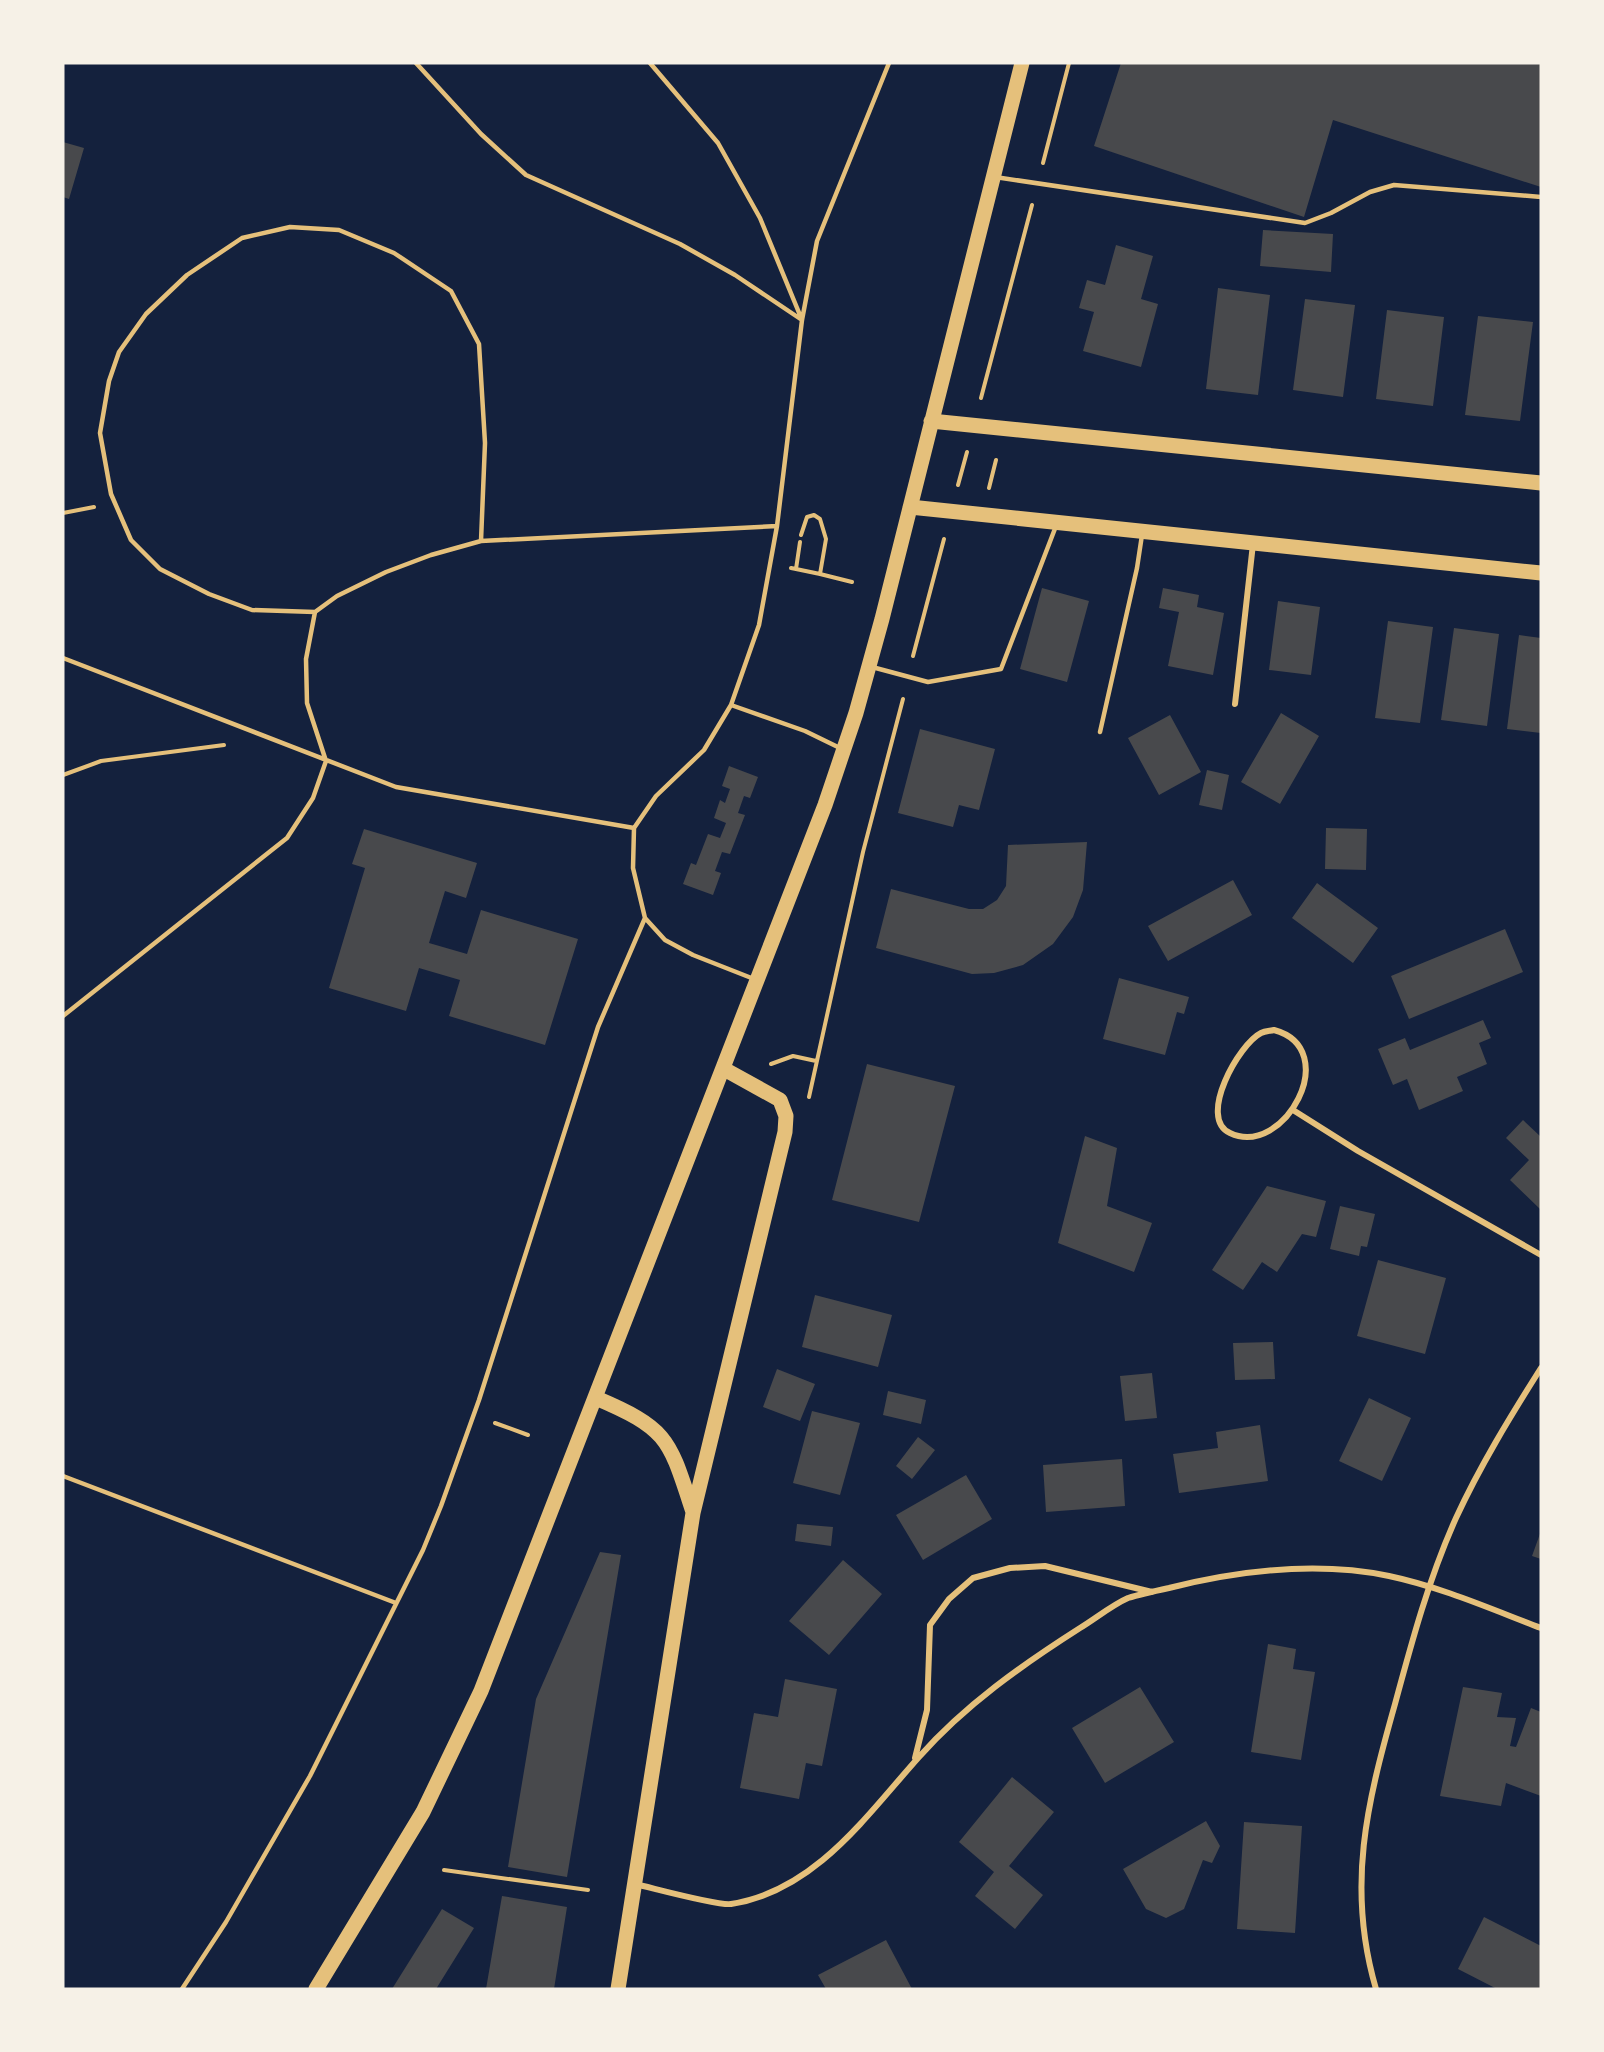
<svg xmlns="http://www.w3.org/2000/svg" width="1604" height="2052" viewBox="0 0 1604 2052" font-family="Signika,sans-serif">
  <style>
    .building { fill: #48494c }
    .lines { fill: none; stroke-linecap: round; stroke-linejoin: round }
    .path { stroke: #e5c07b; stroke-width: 4 }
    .service { stroke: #e5c07b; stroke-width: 4.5 }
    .minor { stroke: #e5c07b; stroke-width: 6 }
    .primary { stroke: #e5c07b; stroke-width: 15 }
  </style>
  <rect width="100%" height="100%" fill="#14213d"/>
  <!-- building -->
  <path class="building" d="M1121,63H1541V187L1333,120L1304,217L1094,146Z
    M63,142L84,148L69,199L63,197Z
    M1263,230L1333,234L1331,272L1260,266Z
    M1116,245L1153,256L1141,299L1158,304L1141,367L1083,351L1094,312L1079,308L1087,280L1105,285Z
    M1218,288L1270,295L1258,395L1206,389Z
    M1305,299L1355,305L1343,397L1293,390Z
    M1387,310L1444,317L1433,406L1376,399Z
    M1478,316L1533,322L1520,421L1465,415Z
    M1042,588L1089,601L1067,682L1020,669Z
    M1163,588L1199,595L1197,607L1224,613L1213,675L1168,666L1179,612L1159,608Z
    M1278,601L1320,607L1311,675L1269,670Z
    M1388,621L1433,627L1420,723L1375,718Z
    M1454,628L1499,634L1487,726L1441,720Z
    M1519,635L1541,638V733L1507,729Z
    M1281,713L1319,736L1280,804L1241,782Z
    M1170,715L1201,772L1159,795L1128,738Z
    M920,729L995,749L979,810L959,805L953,827L898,813Z
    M729,766L758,777L750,798L744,796L738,813L745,815L730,854L722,852L715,871L721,873L713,895L683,884L691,863L696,865L708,834L720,838L726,823L714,818L720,800L725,803L730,789L722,786Z
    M1207,770L1229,775L1222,810L1199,805Z
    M1326,828L1367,829L1366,870L1325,869Z
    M364,829L477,863L466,898L445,891L429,943L467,954L481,910L578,939L545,1045L449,1016L460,980L419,968L406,1011L329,988L365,868L352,864Z
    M1087,842L1083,890L1073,917L1053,944L1023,965L994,973L972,974L876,948L891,889L969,909H983L997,900L1006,886L1008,845Z
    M1233,880L1252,915L1168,961L1148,926Z
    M1317,883L1378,928L1353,963L1292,918Z
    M1505,929L1523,972L1409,1019L1391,976Z
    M1119,978L1189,997L1184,1014L1177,1012L1165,1055L1103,1039Z
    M1483,1020L1491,1038L1479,1043L1487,1064L1457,1077L1463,1091L1419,1110L1407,1079L1393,1085L1378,1049L1405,1038L1410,1050Z
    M867,1064L955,1086L919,1222L832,1200Z
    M1523,1120L1541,1137V1210L1510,1180L1529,1160L1506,1138Z
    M1085,1136L1117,1148L1107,1206L1152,1223L1134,1272L1058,1243Z
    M1267,1186L1326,1201L1316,1237L1302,1234L1277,1272L1262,1262L1243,1290L1212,1270Z
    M1340,1206L1375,1214L1367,1247L1361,1246L1359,1256L1330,1249Z
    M1378,1260L1446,1278L1425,1354L1357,1336Z
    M815,1295L892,1315L878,1367L802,1347Z
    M1273,1342L1275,1379L1235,1380L1233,1343Z
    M777,1369L815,1384L800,1421L763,1407Z
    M1152,1373L1157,1418L1125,1421L1120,1376Z
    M888,1391L926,1400L921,1424L883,1415Z
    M1369,1398L1411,1418L1382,1481L1339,1461Z
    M812,1411L860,1423L840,1495L793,1483Z
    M1260,1425L1268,1481L1179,1493L1173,1454L1218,1448L1216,1432Z
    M918,1437L935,1450L912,1479L896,1466Z
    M1122,1459L1125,1506L1046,1512L1043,1465Z
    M966,1475L992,1519L923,1560L896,1515Z
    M797,1524L833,1527L831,1546L795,1541Z
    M1541,1531V1559L1532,1556Z
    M600,1552L621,1555L567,1877L508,1867L536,1699Z
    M843,1560L882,1594L829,1655L789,1621Z
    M1268,1644L1296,1649L1293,1669L1315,1672L1301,1760L1251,1752Z
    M785,1679L837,1689L822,1766L806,1763L799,1799L740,1788L754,1713L778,1717Z
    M1140,1687L1174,1742L1105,1783L1072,1728Z
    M1463,1687L1502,1693L1497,1717L1516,1718L1510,1746L1516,1747L1531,1708L1541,1712V1796L1506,1783L1501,1806L1440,1796Z
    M1012,1777L1054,1812L1009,1866L1043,1895L1015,1929L975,1896L994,1872L959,1842Z
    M1206,1821L1220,1846L1212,1863L1203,1860L1184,1909L1166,1918L1146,1909L1123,1869Z
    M1244,1822L1302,1826L1295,1933L1237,1929Z
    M502,1896L567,1907L554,1989H486Z
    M442,1909L474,1928L436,1989H392Z
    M1484,1917L1541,1946V1989H1497L1458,1969Z
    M886,1940L912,1989H826L818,1975Z"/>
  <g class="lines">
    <!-- path -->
    <path class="path" d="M1043,163L1069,63
      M981,398L1032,205
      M958,485L967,452
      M989,488L996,460
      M63,513L94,507
      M801,535L807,517L814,515L820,519L826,539L820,574L852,582
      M791,568L796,569L800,542
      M796,569L820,574
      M913,656L944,539
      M63,775L101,761L224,745
      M771,1064L793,1056L816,1061
      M809,1097L863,852L903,699
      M495,1423L528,1435
      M444,1870L588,1890"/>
    <!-- service -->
    <path class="service" d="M416,63L481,134L526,175L680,244L735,275L802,320
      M650,63L718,143L760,218L802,320
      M995,177L1305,223L1331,213L1370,192L1394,185L1541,197
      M315,612L252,610L209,594L160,569L131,540L111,494L100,433L109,381L119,352L146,314L187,275L242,238L290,227L339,230L394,253L451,291L479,344L485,443L481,541
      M63,658L396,787L634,828
      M872,667L928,682L1001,669L1056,526
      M731,705L805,731L842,749
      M1100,732L1137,568L1142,535
      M754,979L693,955L665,940L645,918L633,868L634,828L656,796L704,750L731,705L759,625L777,526L802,320L817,241L889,63
      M63,1016L287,838L313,798L326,761L307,703L306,659L315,612L337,596L386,572L431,555L481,541L777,526
      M63,1476L396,1603
      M182,1989L226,1922L310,1776L423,1550L441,1506L479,1400L598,1027L645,918"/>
    <!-- minor -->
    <path class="minor" d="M1235,704L1253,544
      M1274,1030C1344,1049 1284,1159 1230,1133C1197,1118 1239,1044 1261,1033C1265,1031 1270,1031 1274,1030Z
      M1293,1110L1358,1151L1541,1255
      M915,1758L927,1710L930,1625L949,1599L973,1578L1010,1568L1045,1566L1152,1592
      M635,1884C653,1888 718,1906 731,1904C815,1891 866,1816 919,1757C965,1705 1022,1665 1080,1628C1095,1619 1112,1605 1128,1598C1141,1594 1155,1591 1169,1588C1241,1570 1316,1561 1389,1576C1441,1587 1491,1609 1541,1628
      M1376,1989C1346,1887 1367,1803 1395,1704C1412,1641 1429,1578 1456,1518C1480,1466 1510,1417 1541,1368"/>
    <!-- primary -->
    <path class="primary" d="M931,421L1541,483
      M910,507L1541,573
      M596,1398C669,1429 669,1439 693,1512
      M316,1989L423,1812L481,1691L825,805L856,713L882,619L1022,63
      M618,1989L693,1513L785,1132L786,1116L780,1100L724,1069"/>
  </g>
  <!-- border -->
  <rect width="1604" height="2052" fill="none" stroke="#f6f1e7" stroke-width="129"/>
</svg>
